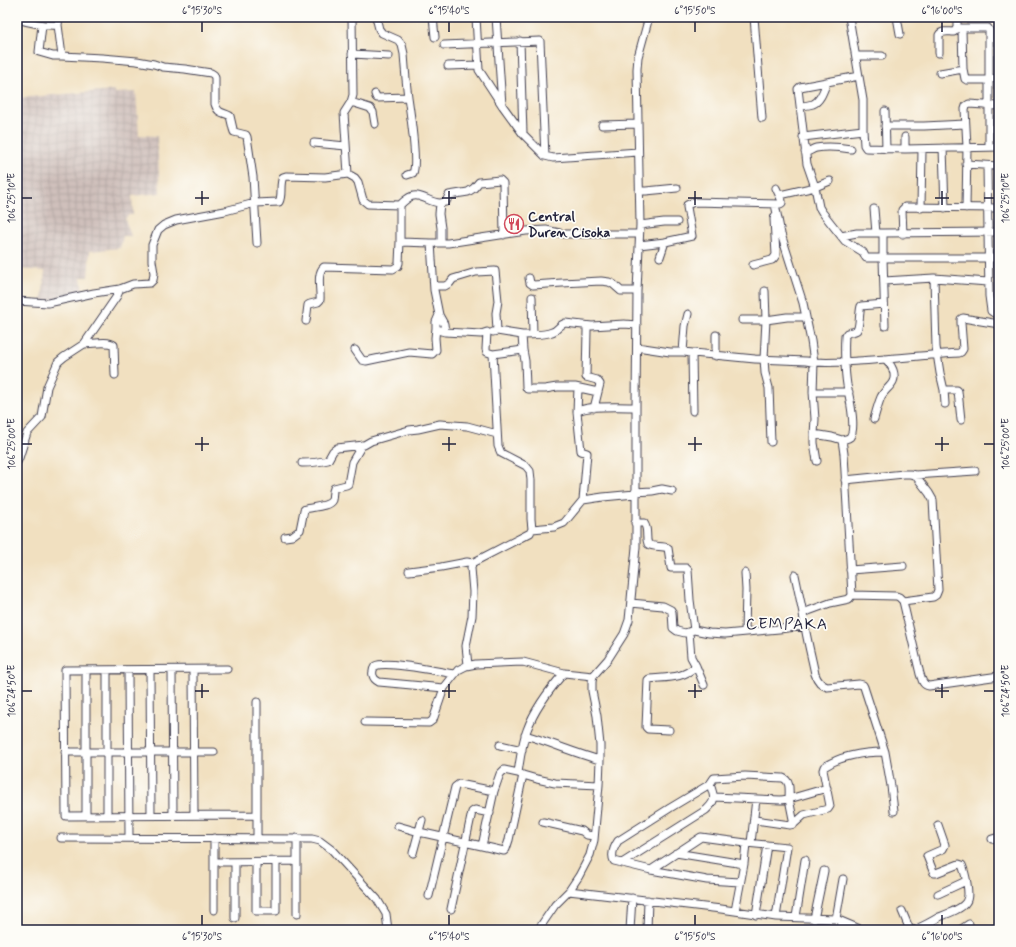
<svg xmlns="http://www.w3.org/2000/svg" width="1016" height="947" viewBox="0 0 1016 947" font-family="Mynerve,sans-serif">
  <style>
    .industrial { fill: url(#industrial-grid) }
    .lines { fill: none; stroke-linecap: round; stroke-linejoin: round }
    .minor-casing { stroke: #413e4f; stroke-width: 9 }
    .minor { stroke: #fff; stroke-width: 7 }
    .ticks { fill: none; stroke: #22223b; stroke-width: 1.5 }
    .labels { text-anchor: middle; stroke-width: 3.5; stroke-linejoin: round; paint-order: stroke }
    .poi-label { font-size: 14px; font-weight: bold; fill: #22223b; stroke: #fdfcf7; text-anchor: start }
    .quarter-label { font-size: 16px; letter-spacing: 1px; fill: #22223b; stroke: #fdfcf7 }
    .neatline { fill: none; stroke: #22223b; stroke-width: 1.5 }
    .ticks-label { font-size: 10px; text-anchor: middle; fill: #22223b }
  </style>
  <defs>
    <pattern id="industrial-grid" width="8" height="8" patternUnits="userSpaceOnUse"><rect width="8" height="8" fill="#cfc0bb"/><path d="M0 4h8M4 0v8" fill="none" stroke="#b1a5a2"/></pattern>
  </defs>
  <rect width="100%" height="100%" fill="#fdfcf7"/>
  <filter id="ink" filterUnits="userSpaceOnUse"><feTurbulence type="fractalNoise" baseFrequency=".025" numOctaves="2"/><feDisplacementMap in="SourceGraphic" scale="8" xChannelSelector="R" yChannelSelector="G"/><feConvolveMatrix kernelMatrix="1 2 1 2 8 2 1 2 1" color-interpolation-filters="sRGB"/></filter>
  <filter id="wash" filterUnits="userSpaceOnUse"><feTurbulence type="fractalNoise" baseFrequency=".012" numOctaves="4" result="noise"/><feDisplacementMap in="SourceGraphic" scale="16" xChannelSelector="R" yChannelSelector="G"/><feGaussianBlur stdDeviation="0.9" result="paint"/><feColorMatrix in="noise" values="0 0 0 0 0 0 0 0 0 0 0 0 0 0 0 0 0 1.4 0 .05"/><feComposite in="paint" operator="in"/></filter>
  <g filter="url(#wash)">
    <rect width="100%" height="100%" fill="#f1e0c0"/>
    <!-- industrial -->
    <path class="industrial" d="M115,90V93L136,92L139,135L157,136L160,193L132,196L133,215H129L125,219L131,236H123L120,248L90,251L88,277H81L83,293L42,302L45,271L17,269V98Z"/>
  </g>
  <g filter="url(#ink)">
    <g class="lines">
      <defs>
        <path id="minor" d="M59,17L58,25L62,56L102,58L137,61L154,64L163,67L185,69L211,73L214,75L215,78V104C218,114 223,112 230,116L233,129L234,132L246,135L247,137L253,177L257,243
          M376,17L379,29L382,33L398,40L402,45L404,54C405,68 406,82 408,97C410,111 418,163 413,173L407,175
          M433,17L435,37
          M476,17L479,70L502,105L523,134L545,156L553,158L638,152
          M496,17L502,105
          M754,17L762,118
          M849,17L863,100V130L864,145L866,148L905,149L999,147
          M897,17L900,34
          M957,17V28H988L989,30V147
          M17,19C30,23 44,26 58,25
          M42,25L39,52L53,56H62
          M962,29L963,69L965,79L967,80H989
          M520,41L523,133
          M444,45L540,41L545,156
          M939,53V35C942,30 949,32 954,32L957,28
          M352,54L389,56
          M856,56H882
          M448,66L478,65
          M940,73L963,69
          M859,76L800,87L798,89L807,164L815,187L819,207L822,212L845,241L863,252L866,258H999
          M989,78L999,79
          M375,94L376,97L377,98L408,97
          M351,102L370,108L373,112L375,124
          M800,106C804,106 809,105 813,104C821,101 824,89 827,82
          M885,111L886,149
          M602,125L637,124
          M885,126H924L965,124
          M803,137L863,130
          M905,137V149
          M314,143L346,146
          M943,148L945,208
          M805,152C811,152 811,149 816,148C828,146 839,147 851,149
          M966,164L999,166
          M987,166L989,296L991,311L994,313L999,314
          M639,191H646L677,188
          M780,195L815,187L830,181
          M440,203L439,214L441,228V243
          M775,204L781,234L803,303L811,341L814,362L813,392L815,419L814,434L832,437L842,440L844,454L852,595
          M400,205C402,203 404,201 407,199C419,190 428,203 440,203C441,203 445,202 446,202L449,195L468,192L474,188L479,182L500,180L503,183L504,235
          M921,208L922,149
          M966,208L967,147L965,109L966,106L969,104L999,106
          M874,209L876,233
          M640,225L664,222H677
          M903,234L902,210L905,207L999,208
          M841,236L857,233H883
          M400,242L431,243H448L526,231L546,230L564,234H639
          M431,243L434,290L439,315L436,322V328
          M639,245L665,242L692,236L687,207V205L694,202L780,204L782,203V201L776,188
          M660,257L665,242
          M753,265L772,260L774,258L776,255L774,219L775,216L777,215
          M529,278L530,283L533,285L562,283L601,281L609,282L613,284L621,291H637
          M934,278L936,347L940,373L944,390L945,404
          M884,281L934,278L988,282
          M434,286H445L450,283L453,279L476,272L495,271L498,301L496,313L497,331
          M765,291L766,320L764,359L765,373L769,388L771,442
          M532,297L533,334
          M17,301L48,303L94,293L120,289L133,284L150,283L153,280L154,273L152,261V245L158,230L164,225L176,220L225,211L255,203L279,202C283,195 279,185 283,177L286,176L325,177L348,174L344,113L351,102L353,95L352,17
          M439,315L444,324L445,332
          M742,320H766L787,317H806
          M306,321L308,305L310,304L318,302L320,300C321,290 316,274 324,267L393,269L398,266L399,263L400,242V205L368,204L363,200L358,182L355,178L348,174
          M587,326V331L586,377L597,380L600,384L594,408
          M885,326L883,258V233L999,232
          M493,332L497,331L522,335L523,350
          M522,335C532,334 543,336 552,332C557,331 559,325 565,323L592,326L624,324L637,325
          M716,335V356
          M84,344C93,344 107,340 114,345L115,375
          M637,347L670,352H683L755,359L806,361C823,364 841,362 858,361C892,359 925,355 959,353L961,352L963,349L961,323V319L963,318L999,324
          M355,350L362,360L366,361L409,352L432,354L436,350L435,338L436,328L441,331L445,332L481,334L487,332L486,349L487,352L493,354L498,446L501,453L526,466L530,471L531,480V519L532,529L530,533L472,563L471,568L473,592L472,616L466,646L468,665
          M683,352L685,326L688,314
          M692,353L693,411
          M493,354L523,350L525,361L526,387L527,389H545L557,387H575L598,392
          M944,390H957L958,391L961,420
          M813,392H849
          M577,412L578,388
          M874,419C876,412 878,404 881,397C886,387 898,384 893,370C891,365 889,362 885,359
          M814,434V443L817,461
          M842,440C845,439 848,439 850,437C857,428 849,396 847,385C845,372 844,349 845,336L847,333C850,332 855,332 857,330C860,326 859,312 861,306L884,304
          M17,462L19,458L27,433L42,417L47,387L58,362L64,357L84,344L117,296L120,289
          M302,463C311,463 320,462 328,460L333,451L337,448L364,445L371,441L409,430L418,429L440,424L467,426L497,434
          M845,480L904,474H910L915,475L975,471
          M635,492L652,491L662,489L672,491
          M583,500L587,453L581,451L577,412C585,405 624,407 636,407
          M635,523H644C649,530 645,537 648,544C654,548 662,545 668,548L671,568H686L688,570L690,600L694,630
          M532,529L554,527L564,523L583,500L603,497L635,494
          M285,537L292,536L300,530L304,510L305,509C312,507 329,507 332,500C333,496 332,492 334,488L346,485L348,484L352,462L362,445
          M850,570L903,566
          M409,571L441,567L467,562L472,563
          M795,575L803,613
          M903,601L933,597L936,595L938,590L933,500L929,493L915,475
          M631,603L663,606L671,610L672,612L673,628L677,631L685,633L694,630L709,633L725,634L779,629L805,626
          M689,632L691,657L696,666L704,685
          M745,632L746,590L745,573
          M227,669L65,670L66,816L257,815
          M86,670V816
          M107,670V815
          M128,670L129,838
          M150,670L151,815
          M172,670L173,815
          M193,670L194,815
          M444,688L379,682C372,679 371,672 375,666C388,660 439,672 455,674
          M257,702V838
          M365,722L429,723L433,720L444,688L458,670L466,666L476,664L523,662L564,673
          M669,730L648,729L646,727L648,680L649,679C667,677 683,679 696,666
          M525,735C550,742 574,753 600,760
          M500,745L522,750
          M65,752H214
          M504,770L518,773L523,775L509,840L506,849L504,851L482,846L494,791L500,774Z
          M518,773C520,759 522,743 527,730C535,708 549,690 564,673L593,676
          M523,775L537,779L555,783L599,785
          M710,784L670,808L618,841C614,847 611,855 614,861L651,870L707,880L740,882
          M894,811L891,786L885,752L864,687L863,685L859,684L827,687C821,685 817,680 815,674C811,654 805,633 803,613L830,603L849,599L852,595L896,596L899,597L903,601L920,674C922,679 922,685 929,686L999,676
          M755,820L790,825L794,824L804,815L828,809L830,806L823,770L824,767C842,755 863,752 885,752
          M543,822L582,831L587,835L594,836
          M794,824L789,799L827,788
          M398,826L419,832L482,846
          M61,838L312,839L320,841L332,850L377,899L386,914L388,930
          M214,838V910
          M297,838V914
          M992,839L999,837
          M751,843L756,799
          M413,853L422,820
          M676,853L744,864
          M214,862L297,861
          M235,862V918
          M256,862V911H276V861
          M622,863L706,810C717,800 714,797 710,784L714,778L745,776L783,778C791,781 789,791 789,799L781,800L714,797
          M651,870L701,837L746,843L787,847L776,917
          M569,891L721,909L776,917L836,919L862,930
          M938,894L966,881
          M429,896L455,787L459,784L494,791
          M451,909L472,812L475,810L490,813
          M735,911L744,864L746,843
          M902,911L910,930
          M756,915L767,845
          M796,917L805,860
          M814,919L824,871
          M836,919L843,879
          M538,930L555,905L569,891L579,876L590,855L594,840L599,785L600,760V745L597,716L592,691V682L593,676L608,659L624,634L629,620L636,547V407L637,291L640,225L637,69L638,57L649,17
          M630,930L632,898
          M647,930L648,900
          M840,930L843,922
          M914,930C923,926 931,922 939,917C947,914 962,909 966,902C971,895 965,872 962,865L959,864L936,873H934L933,871L927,856L943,849L945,845L938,825
          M960,930L969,924"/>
      </defs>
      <!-- minor casing -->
      <use href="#minor" class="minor-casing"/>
      <!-- minor -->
      <use href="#minor" class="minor"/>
    </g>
  </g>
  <!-- ticks -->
  <path class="ticks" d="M202,22V32M449,22V32M695,22V32M942,22V32M202,191V205M449,191V205M695,191V205M942,191V205M22,198H32M195,198H209M442,198H456M688,198H702M935,198H949M984,198H994M202,437V451M449,437V451M695,437V451M942,437V451M22,444H32M195,444H209M442,444H456M688,444H702M935,444H949M984,444H994M202,684V698M449,684V698M695,684V698M942,684V698M22,691H32M195,691H209M442,691H456M688,691H702M935,691H949M984,691H994M202,915V925M449,915V925M695,915V925M942,915V925"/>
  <!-- icons -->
  <defs>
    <symbol id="restaurant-ring" viewBox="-11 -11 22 22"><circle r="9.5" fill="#fdfcf7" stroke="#d1495b" stroke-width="1.5"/><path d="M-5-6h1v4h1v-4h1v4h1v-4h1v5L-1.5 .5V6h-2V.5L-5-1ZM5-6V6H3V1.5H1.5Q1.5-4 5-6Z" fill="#d1495b"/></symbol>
  </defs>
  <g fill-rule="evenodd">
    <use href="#restaurant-ring" x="503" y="213" width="22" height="22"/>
  </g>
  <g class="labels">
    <!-- poi labels -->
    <g class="poi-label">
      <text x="528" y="221">Central<tspan x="528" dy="16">Duren Cisoka</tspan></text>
    </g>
    <!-- quarter labels -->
    <g class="quarter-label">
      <text x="787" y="629">CEMPAKA</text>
    </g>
  </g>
  <!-- margin -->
  <rect width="1016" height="947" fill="none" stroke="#fdfcf7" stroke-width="44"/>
  <rect x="22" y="22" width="972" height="903" class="neatline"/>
  <g class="ticks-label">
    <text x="202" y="14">6°15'30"S</text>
    <text x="449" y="14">6°15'40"S</text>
    <text x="695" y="14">6°15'50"S</text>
    <text x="942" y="14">6°16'00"S</text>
    <text transform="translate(1005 198) rotate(-90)" y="4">106°25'10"E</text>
    <text transform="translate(11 198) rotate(-90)" y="4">106°25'10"E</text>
    <text transform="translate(1005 444) rotate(-90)" y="4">106°25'00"E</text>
    <text transform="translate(11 444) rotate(-90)" y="4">106°25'00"E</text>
    <text transform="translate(1005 691) rotate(-90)" y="4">106°24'50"E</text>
    <text transform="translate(11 691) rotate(-90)" y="4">106°24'50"E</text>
    <text x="202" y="940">6°15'30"S</text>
    <text x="449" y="940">6°15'40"S</text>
    <text x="695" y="940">6°15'50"S</text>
    <text x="942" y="940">6°16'00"S</text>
  </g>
</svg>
